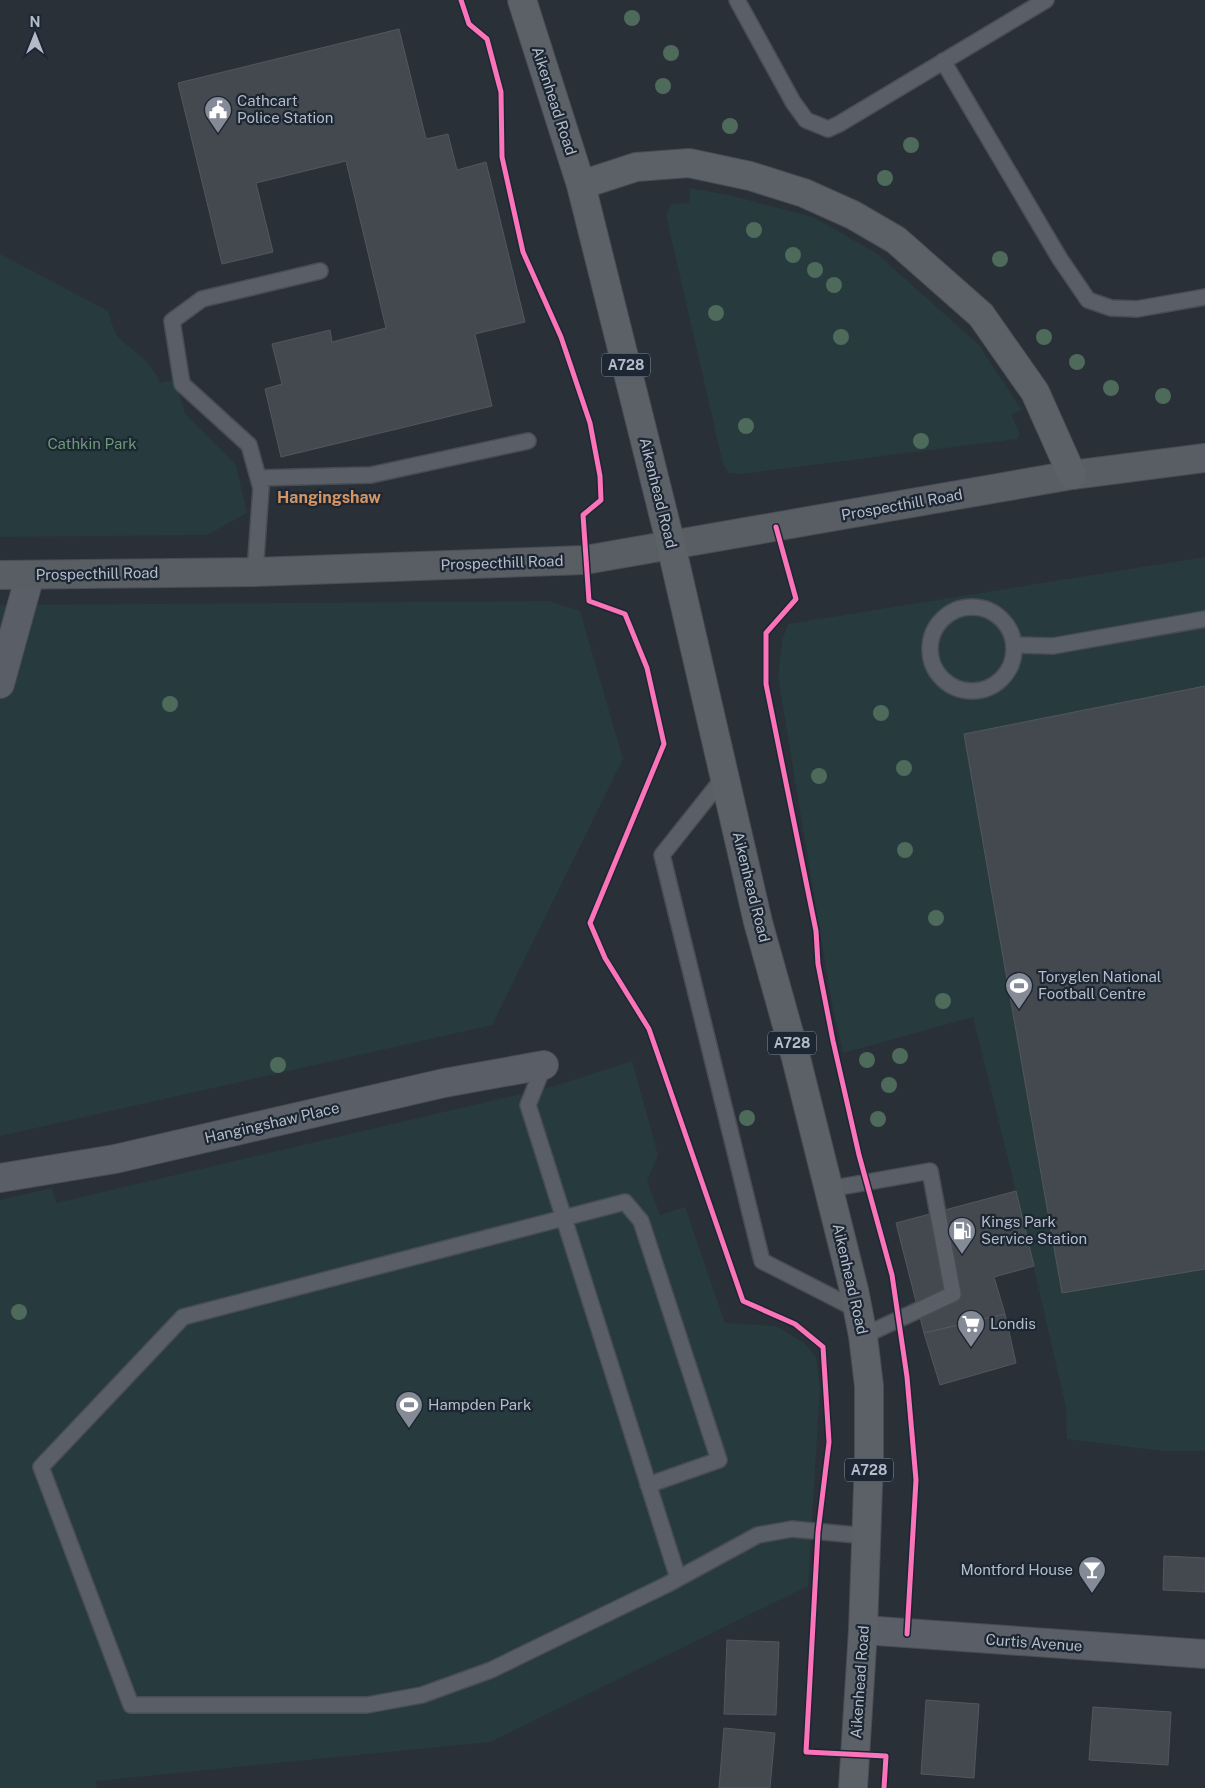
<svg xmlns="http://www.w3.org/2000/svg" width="1205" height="1788" viewBox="0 0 1205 1788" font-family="'Public Sans',sans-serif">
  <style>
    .green { fill: #273a3e }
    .building { fill: #444950; stroke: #52575f }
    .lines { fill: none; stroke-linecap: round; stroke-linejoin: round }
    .service-casing { stroke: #484c53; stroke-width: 18 }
    .minor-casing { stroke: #484c53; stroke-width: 30 }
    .tertiary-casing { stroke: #484c53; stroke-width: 30 }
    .secondary-casing { stroke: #484c53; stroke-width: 30 }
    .primary-casing { stroke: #484c55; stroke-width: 30 }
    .service { stroke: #5a5e66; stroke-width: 15 }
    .minor { stroke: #5a5e66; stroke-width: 28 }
    .tertiary { stroke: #5a5e66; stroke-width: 28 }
    .secondary { stroke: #595d64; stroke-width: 28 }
    .primary { stroke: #5c6168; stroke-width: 28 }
    .cycleway-casing { stroke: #1d2633; stroke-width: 8 }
    .cycleway { stroke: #fb73b8; stroke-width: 5 }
    .tree { fill: #4e6a5a }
    .labels { text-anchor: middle; stroke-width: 4.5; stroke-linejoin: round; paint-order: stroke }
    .shield { fill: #1d2633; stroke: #878f9c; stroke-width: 1 }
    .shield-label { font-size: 14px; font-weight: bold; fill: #b4bcc9 }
    .poi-label { font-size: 15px; fill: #b4bcc9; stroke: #1d2633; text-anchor: start }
    .street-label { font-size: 15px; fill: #b4bcc9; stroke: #1d2633 }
    .park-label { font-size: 15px; fill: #6b9a76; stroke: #1d2633 }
    .neighbourhood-label { font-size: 16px; font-weight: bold; fill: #d59563; stroke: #1d2633 }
  </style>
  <rect width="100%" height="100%" fill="#2a3038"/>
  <!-- green -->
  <path class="green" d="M689,188L729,195L813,217L876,253L978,344L1022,410L1011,414L1020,434L1017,439L740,474L729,473L723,464L666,215L672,204L690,203Z
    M0,254L108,311C111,319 113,331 118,337C135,354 150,359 160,383L175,380L185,414L236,465L247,513L207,535L0,537Z
    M1205,557V1451H1161L1067,1439L1066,1407L1016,1191L973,1017L843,1053L832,1004L778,677L782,641L788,624Z
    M549,601L580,611L623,759L492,1025L0,1136V605Z
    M632,1061L658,1155L647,1181L660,1215L685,1207L725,1323L776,1326L803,1342L816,1357L820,1388L808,1586L490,1742L96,1781L97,1788H0V1200L52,1188L56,1203L555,1086Z"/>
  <!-- building -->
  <path class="building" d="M399,29L426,139L448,134L457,170L486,162L525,322L475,334L492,406L281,457L265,389L282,384L272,344L330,330L332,342L386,328L346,161L256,183L273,252L222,264L178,83Z
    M1205,686V1269L1062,1293L964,734Z
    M1016,1191L1034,1266L994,1277L1005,1314L924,1333L896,1223Z
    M1005,1314L1016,1363L940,1385L924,1333Z
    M1164,1556L1205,1558V1592L1163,1590Z
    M727,1640L779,1642L776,1715L724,1714Z
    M926,1700L979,1704L974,1778L921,1774Z
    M1093,1707L1171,1712L1168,1765L1089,1760Z
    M724,1728L775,1733L770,1788H719Z"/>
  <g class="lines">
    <defs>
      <path id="service" d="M737,0L793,102L806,120L828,129L839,124L1046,0
        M943,61L1060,259L1088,300L1111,308L1137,309L1205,297
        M259,478L371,475L528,441
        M255,572L261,488L249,445L182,384L172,321L202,299L320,271
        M930 649a42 42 0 1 1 84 0a42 42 0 1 1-84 0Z
        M1014,645L1053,646L1205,619
        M724,777L662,855L762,1261L858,1310
        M544,1065L528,1105L678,1578
        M829,1189L930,1171L953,1294L863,1336
        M648,1485L719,1460L641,1221L625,1202L183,1317L41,1467L131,1705H367L422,1695L491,1670L532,1650L666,1585L758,1535L792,1529L867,1536"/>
      <path id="minor" d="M0,684L30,575
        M0,1178L115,1159L444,1083L544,1065"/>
      <path id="tertiary" d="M863,1630L1205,1654"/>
      <path id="secondary" d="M0,575L255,572L585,560L1072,475L1205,458"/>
      <path id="primary" d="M522,0L581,185L671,545L758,922L796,1058L854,1290L863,1336L869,1386V1459L863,1630L853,1788
        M581,185L636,167L689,163L750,176L804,193L853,215L896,240L981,315L1035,392L1072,475"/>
    </defs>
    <!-- service casing -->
    <use href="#service" class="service-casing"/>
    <!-- minor casing -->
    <use href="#minor" class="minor-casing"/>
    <!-- tertiary casing -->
    <use href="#tertiary" class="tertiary-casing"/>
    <!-- secondary casing -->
    <use href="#secondary" class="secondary-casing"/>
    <!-- primary casing -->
    <use href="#primary" class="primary-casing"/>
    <!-- service -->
    <use href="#service" class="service"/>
    <!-- minor -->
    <use href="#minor" class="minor"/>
    <!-- tertiary -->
    <use href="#tertiary" class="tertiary"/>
    <!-- secondary -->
    <use href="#secondary" class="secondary"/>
    <!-- primary -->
    <use href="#primary" class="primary"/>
    <defs>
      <path id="cycleway" d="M461,0L469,24L487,39L501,92L502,157L523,252L561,337L590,423L600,476L601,500L583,515L589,601L625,614L647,668L664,744L590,923L605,958L649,1029L743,1301L795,1324L823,1347L829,1442L818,1532L806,1752L886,1756L884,1788
        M776,527L796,599L766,633V684L816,931L818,964L833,1041L859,1155L892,1275L907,1377L916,1480L907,1634"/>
    </defs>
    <!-- cycleway casing -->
    <use href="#cycleway" class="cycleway-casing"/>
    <!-- cycleway -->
    <use href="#cycleway" class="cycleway"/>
  </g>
  <!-- trees -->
  <g class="tree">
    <circle cx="632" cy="18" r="8"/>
    <circle cx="671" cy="53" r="8"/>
    <circle cx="663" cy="86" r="8"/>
    <circle cx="730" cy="126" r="8"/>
    <circle cx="911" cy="145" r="8"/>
    <circle cx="885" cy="178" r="8"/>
    <circle cx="754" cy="230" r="8"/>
    <circle cx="793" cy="255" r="8"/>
    <circle cx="1000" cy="259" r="8"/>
    <circle cx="815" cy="270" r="8"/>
    <circle cx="834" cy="285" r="8"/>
    <circle cx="716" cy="313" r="8"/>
    <circle cx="841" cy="337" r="8"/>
    <circle cx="1044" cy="337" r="8"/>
    <circle cx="1077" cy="362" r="8"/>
    <circle cx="1111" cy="388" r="8"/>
    <circle cx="1163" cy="396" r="8"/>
    <circle cx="746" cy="426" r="8"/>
    <circle cx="921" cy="441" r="8"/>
    <circle cx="170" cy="704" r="8"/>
    <circle cx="881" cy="713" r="8"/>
    <circle cx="904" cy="768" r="8"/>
    <circle cx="819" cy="776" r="8"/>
    <circle cx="905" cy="850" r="8"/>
    <circle cx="936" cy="918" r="8"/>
    <circle cx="943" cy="1001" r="8"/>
    <circle cx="900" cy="1056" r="8"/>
    <circle cx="867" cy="1060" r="8"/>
    <circle cx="278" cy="1065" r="8"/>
    <circle cx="889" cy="1085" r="8"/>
    <circle cx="747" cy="1118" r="8"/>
    <circle cx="878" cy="1119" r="8"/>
    <circle cx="19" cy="1312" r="8"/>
  </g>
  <!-- icons -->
  <defs>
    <symbol id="civic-pin" viewBox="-11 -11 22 30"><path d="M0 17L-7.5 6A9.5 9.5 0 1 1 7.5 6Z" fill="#848b96" stroke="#1d2633"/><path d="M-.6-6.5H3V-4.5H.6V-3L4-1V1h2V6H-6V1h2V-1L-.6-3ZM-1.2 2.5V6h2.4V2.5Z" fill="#fff"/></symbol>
    <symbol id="stadium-pin" viewBox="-11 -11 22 30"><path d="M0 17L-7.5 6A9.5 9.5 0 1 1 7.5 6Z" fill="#848b96" stroke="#1d2633"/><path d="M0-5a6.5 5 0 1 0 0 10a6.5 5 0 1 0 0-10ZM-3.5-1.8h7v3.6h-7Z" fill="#fff"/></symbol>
    <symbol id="fuel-pin" viewBox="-11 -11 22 30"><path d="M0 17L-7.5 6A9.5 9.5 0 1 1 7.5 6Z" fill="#848b96" stroke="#1d2633"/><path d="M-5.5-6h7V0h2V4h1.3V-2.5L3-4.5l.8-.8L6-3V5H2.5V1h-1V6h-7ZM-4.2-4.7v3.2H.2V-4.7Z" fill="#fff"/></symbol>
    <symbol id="supermarket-pin" viewBox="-11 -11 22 30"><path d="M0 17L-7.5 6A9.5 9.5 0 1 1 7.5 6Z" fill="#848b96" stroke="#1d2633"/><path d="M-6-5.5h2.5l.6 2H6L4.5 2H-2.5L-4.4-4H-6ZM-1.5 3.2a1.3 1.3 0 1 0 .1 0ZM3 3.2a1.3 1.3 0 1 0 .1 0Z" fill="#fff"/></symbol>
    <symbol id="bar-pin" viewBox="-11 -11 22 30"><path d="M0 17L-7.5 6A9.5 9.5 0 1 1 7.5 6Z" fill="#848b96" stroke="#1d2633"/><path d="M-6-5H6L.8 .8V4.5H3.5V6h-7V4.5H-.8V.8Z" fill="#fff"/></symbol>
  </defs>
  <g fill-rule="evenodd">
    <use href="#civic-pin" x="202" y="94" width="32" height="43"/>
    <use href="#stadium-pin" x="1003" y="970" width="32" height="43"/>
    <use href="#fuel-pin" x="946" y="1215" width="32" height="43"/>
    <use href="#supermarket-pin" x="955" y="1308" width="32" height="43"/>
    <use href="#stadium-pin" x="393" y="1389" width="32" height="43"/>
    <use href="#bar-pin" x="1076" y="1554" width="32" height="43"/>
  </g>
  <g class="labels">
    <!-- shield labels -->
    <g class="shield">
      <rect x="602" y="353.5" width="48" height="23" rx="4"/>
      <rect x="768" y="1031.5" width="48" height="23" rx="4"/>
      <rect x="845" y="1458.5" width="48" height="23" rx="4"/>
    </g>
    <g class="shield-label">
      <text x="626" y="370">A728</text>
      <text x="792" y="1048">A728</text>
      <text x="869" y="1475">A728</text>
    </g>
    <!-- poi labels -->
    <g class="poi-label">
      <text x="237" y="106">Cathcart<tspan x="237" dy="17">Police Station</tspan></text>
      <text x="1038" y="982">Toryglen National<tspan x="1038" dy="17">Football Centre</tspan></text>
      <text x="981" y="1227">Kings Park<tspan x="981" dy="17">Service Station</tspan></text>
      <text x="990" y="1329">Londis</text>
      <text x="428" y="1410">Hampden Park</text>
      <text x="1073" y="1575" text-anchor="end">Montford House</text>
    </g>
    <!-- street labels -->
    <g class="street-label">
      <text transform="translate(554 101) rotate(72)" y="5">Aikenhead Road</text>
      <text transform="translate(658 493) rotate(76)" y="5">Aikenhead Road</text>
      <text transform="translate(902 505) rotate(-10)" y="5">Prospecthill Road</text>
      <text transform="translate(502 563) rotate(-2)" y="5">Prospecthill Road</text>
      <text transform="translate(97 574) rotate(-1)" y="5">Prospecthill Road</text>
      <text transform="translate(751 887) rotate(76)" y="5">Aikenhead Road</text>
      <text transform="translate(272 1123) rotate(-13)" y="5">Hangingshaw Place</text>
      <text transform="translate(850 1279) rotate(77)" y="5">Aikenhead Road</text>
      <text transform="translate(1034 1643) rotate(4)" y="5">Curtis Avenue</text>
      <text transform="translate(860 1682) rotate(-86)" y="5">Aikenhead Road</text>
    </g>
    <!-- park labels -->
    <g class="park-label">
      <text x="92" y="449">Cathkin Park</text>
    </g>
    <!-- neighbourhood labels -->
    <g class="neighbourhood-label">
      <text x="329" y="503">Hangingshaw</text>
    </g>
  </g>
  <!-- north arrow -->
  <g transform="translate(35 35)" stroke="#1d2633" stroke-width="4" paint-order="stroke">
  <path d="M0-4L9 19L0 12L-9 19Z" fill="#b4bcc9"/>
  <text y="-8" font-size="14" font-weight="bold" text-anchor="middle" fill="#b4bcc9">N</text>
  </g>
</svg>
